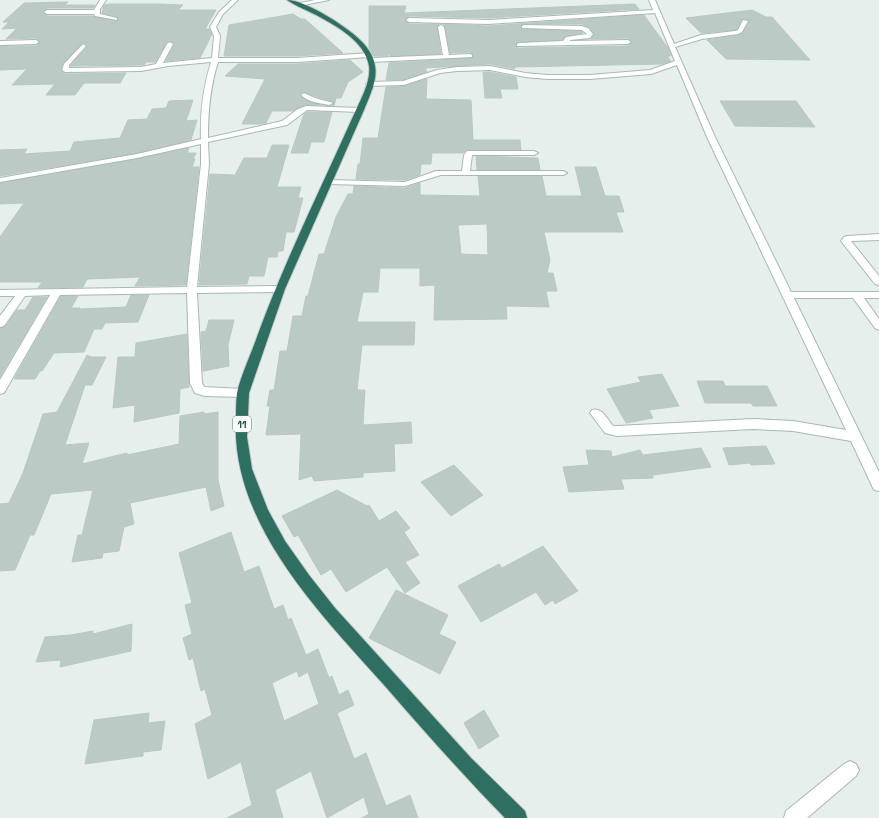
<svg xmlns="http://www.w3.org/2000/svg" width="879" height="818" viewBox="0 0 879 818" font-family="'Space Grotesk',sans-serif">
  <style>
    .building { fill: #bbcac4; stroke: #b8c9c2; fill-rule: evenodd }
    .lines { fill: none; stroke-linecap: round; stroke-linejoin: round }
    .minor-casing { stroke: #a8b8b2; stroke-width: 2 }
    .highway-casing { stroke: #c2cac8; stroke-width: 2 }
    .minor { fill: #fff; fill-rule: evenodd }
    .highway { fill: #2f6f62; fill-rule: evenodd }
    .labels { text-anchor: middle; stroke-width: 3.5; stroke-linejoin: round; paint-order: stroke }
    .shield { fill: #f7fbf9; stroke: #637a73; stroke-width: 1 }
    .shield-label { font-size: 10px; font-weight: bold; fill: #24423a }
  </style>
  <rect width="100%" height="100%" fill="#e6efeb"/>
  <!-- building -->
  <path class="building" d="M68,2L65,5H95L93,8H47L43,12L47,16H93L95,17L117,21L118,20L117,17L102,13L104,5L110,4H160L183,5L178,10H216L205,29H209L212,34L200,58L166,61L174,45V43L169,41L166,43L156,62H146L144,65L70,66L87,47V45L83,43L63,63L61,71L65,74L126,73L120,83H84L75,95H46L55,84L12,85L27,69L0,70V46H36L40,42L36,38L6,39L17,28L2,29L9,22H3L24,3Z
    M635,4L639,9L488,18L409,16L405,20L409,24H439L437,27L441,54L390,56V54L387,56H374L369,48V6H406L404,13Z
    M752,10L766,17H772L810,60L726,59L707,40L739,35L743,33L749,20L742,19L737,29L735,30L701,33L686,18Z
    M293,14L301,19H305L343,53L297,56H224L229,25Z
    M644,15L668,48L671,56H667L671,61L662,64L514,67L515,69L490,64L457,66L425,68L427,72L403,80H386L389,63L473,58L474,55L470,52L450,53L445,27L443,24L488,26ZM524,24H582L589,27L594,33L591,39L628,38L632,42L628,46L517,48L516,44L519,42L562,40L566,36L583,33L581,31L521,29L520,26Z
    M350,60L363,72L348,82L341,98H336L334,106L331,105L334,103L333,102L303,92L300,95L303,99L321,105H305L293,111H272L266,123L261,124H242L265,79L225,76L238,64H297Z
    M483,72H490L516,77L518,89H500L502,98H485Z
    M427,79L426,99L471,100L473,140H520L521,150H467L463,153H432L431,164H421L420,175L405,180L356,179L358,164H360L363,138H378L386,87L404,86Z
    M193,100L186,121L197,120L191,140L137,153L0,176V150L27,149L24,154L70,151L74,142L120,138L128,120L147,119L152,109L166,108L169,101Z
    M720,101H796L815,127L735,126Z
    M307,112H332L324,142H311L308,153H291L304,114Z
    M272,145H289L277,187H301L298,198H303L294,232H286L283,251H278L277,257H268L264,276H249L247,284L199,285L210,174L235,175L244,158H267Z
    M189,148L187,153H196L193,159H195L192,167H199L186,285L135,286L140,277L87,279L83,287L38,288L42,282H0V237L24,203L0,204V183L137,159Z
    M476,156L538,158L540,170H477Z
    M575,167H596L605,196H619L624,212H616L623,232H544L550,260L547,273H553L557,291H546L549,307L506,306L507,319L434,320L435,285L420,286V268H380L378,292H363L357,322H415L414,345H362L357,390H365L363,425L411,422L412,443L394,444L395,471L363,473V477L314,481L312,476L299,480L301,434L266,435L270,406H267L270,390H274L280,351H287L293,316H302L306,296H308L319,254H324L336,217L348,194H353L354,186L405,188L420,183V195L480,196L478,176H542L546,196H582ZM487,224L488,255L461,254L458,225Z
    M131,295H149L138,322L105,323L102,329H94L84,352L54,353L42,371H40L35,379H14L61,296H78L71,308H80L79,309L126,307Z
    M33,297H47L0,377V328L5,327L17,310H25Z
    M209,320H234L228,345L229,366L203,371L201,332L206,331Z
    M187,334L189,387L180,389L179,413L134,422L135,405L113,408L118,357H135L136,343Z
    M87,355L91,357H106L92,385H85L65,445L89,443L82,464L127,453V455L179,444L180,416L204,412V414L218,412V480L224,506L211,511L206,487L130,503L134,524L124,527L119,551L103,553L102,558L72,562L78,535H82L93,490L51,494L34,535H30L15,570L0,571V504L9,503L23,473L43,414L57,412Z
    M662,374L679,406L649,410L653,418L626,423L607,389L641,382L638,377Z
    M697,381H723L725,386H767L777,406H753L751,403H705Z
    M766,446L775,464L751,465L750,463L729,465L723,448Z
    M701,448L711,467L653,475V478L621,479L624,489L569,492L563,467L589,465L586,450L611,451L612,457L640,450L643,455Z
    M454,465L483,495L451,516L421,482Z
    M337,490L367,506L369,505L379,521L396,511L410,528L404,532L419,555L405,562L420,583L405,593L387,567L346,592L331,569L321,575L298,535L294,537L282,516Z
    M231,532L244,572L259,566L274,609L283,605L288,620L291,618L306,655L318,649L329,678L332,676L339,695L348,690L354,705L337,713L354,759L366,753L386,806L410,795L418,818H362L369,814L364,797L327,818L311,771L275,790L283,818H227L252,805L241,762L208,779L195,724L212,715L205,689L201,691L193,658L189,660L183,638L192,634L185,605L192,603L179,553ZM297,671L299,677L308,672L319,704L284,721L272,683Z
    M543,546L578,591L555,604L553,600L545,605L536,592L481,622L458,586L499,564L502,568Z
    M396,590L448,615L439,634L456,642L440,674L369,638Z
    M132,624L131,651L60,667L61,660L36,662L45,637L71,635L93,631V634Z
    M484,710L499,736L479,749L464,723Z
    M149,713L148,723L165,721L161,750L143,752V756L85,764L94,720Z"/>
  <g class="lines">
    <defs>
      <path id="minor" d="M100,0H106L100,9V14L117,18V20L95,16L94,14H47L44,12L47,10H94Z
        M232,0H238L223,14L216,27L220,36L218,58H297L369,53L372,55L369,57L297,62H218C210,87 208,111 208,138L282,121L298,109L306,106L360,108L364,110L360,112L307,110L287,125L208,142L209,164L197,287L280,286L285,289L280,292L197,293L202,383L204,387L243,389L247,390L249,393L247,396L243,397L205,396L195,393L190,383L187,293L60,295L4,393L0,394V380L50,295L25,296L4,326L0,327V316L15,296H0V290L187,287L201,164V144L137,158L0,182V178L137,154L201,139C200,112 203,88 211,62L168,66L141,71L65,72L62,70L64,64L83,44L86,46L69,65V68L141,67L156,64L167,44L170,42L173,44L163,63L212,58L214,36L210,27L219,12Z
        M315,0H329L299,6L296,4Z
        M649,0H655L674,44L701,35L735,31L738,30L743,20L748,21L742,32L738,34L702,39L675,47L715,137L791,292H879V298H864L879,319V330L875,328L853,298H794L879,472V491L874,490L851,441L793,431L753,429L617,436L605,433L590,413L592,410C602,407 607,419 613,426H617L753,419L793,421L846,430L707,137L677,65L651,74L590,79H547L525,77L490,70L457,71L440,73L404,85L369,86L366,84L369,82L403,81L437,70L457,67L490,66L525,73L547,75H590L650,70L675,61L655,13L488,24L409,22L406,20L409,18L488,20L653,10Z
        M441,25L444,27L449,55L470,54L472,55V57L371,62L368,60L371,58L443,55L438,27Z
        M524,25L582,26L588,28L593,34L590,38L570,40V41L628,40L631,42L628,44L517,46V44L519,43L563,41L566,37L587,34L582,30L522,28V26Z
        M0,41L36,40L39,42L36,44L0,45Z
        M304,93L315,98L333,103L329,105C319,103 308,102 301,95Z
        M467,151H534L538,153L534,155H472L470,171H563L567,173L563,175H441L405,186L328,184L324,182L328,180L405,182L436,171H462L464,155Z
        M879,234V240L851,241L879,276V285L875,284L841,241L844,237L847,236Z
        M850,761L856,764L859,770L856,776L807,818H784L786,811L844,764Z"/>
      <path id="highway" d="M287,0C306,0 351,29 364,44C369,50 374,57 375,66C378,80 369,97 364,110L285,289L249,393L247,437L252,469L268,510L285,541L309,575L335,608L471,758L525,811L527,818H505C463,775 424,731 385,686C320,613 230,523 236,418C236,410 236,401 237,393C241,375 252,352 258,334C286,258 323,184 356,110C362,97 371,80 369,66C365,40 333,24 312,13C304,9 294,5 287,0Z"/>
    </defs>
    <!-- minor casing -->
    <use href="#minor" class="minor-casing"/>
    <!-- highway casing -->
    <use href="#highway" class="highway-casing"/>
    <!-- minor -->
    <use href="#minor" class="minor"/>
    <!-- highway -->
    <use href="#highway" class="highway"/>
  </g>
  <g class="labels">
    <!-- shield labels -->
    <rect class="shield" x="233" y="416" width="18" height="16" rx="3"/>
    <g class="shield-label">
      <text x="242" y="428">11</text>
    </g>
  </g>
</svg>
